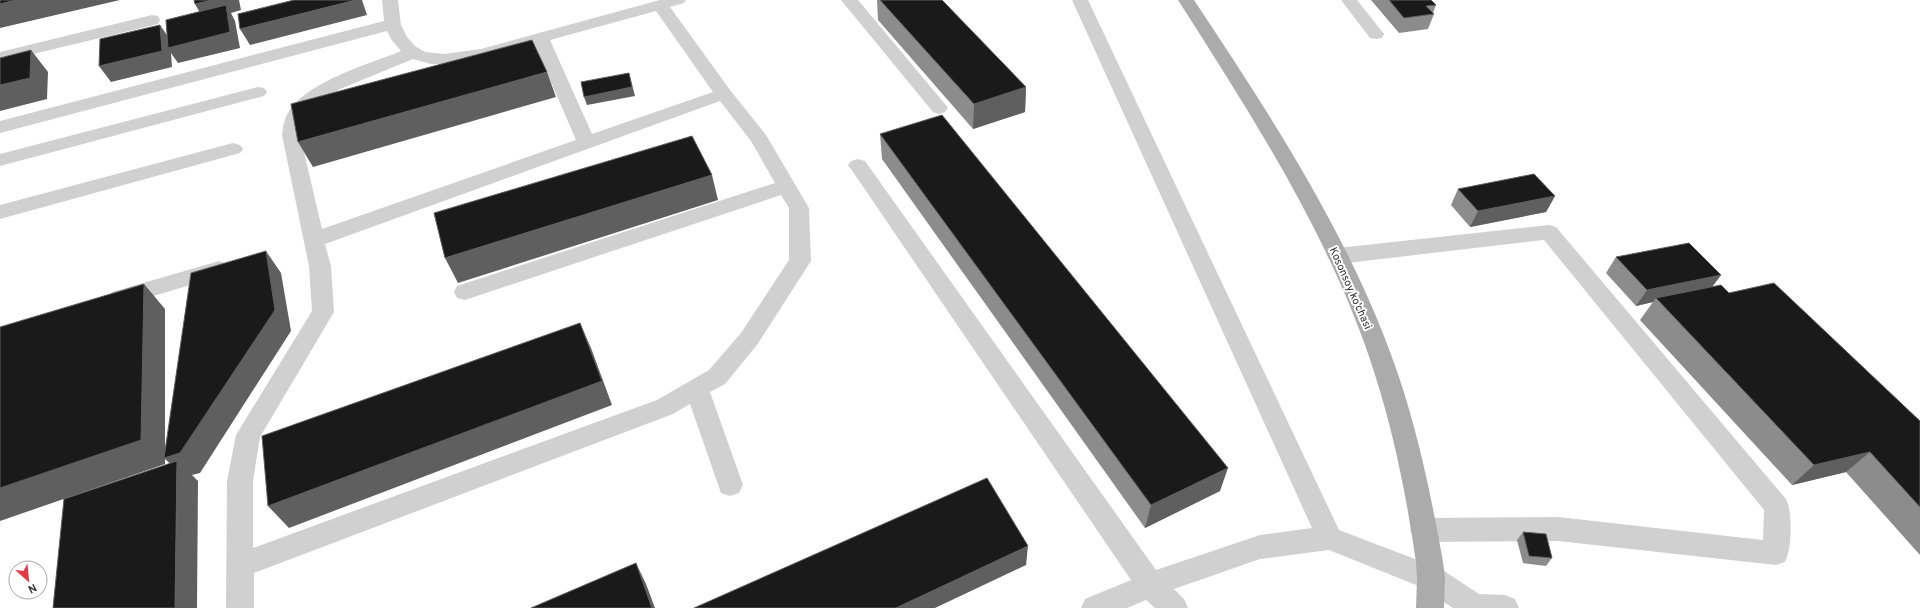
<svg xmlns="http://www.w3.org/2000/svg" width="1920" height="608" viewBox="0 0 1920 608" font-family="Overpass,sans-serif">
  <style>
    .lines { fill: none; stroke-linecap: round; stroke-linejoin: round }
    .minor { fill: #d0d0d0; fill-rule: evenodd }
    .major { fill: #ababab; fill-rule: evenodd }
    .wall { fill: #8c8c8c }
    .shaded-wall { fill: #5f5f5f }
    .building { fill: #1a1a1a; stroke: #5f5f5f }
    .labels { text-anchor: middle; stroke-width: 4; stroke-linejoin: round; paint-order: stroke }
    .street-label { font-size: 11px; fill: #333; stroke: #fff }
  </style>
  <rect width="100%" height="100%" fill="#fff"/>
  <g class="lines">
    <!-- minor -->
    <path class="minor" d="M382,0H398L401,25L407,37L415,46L425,52L444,54L481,49L660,0H686L684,3L670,7L730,90L766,135L809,208L811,261L757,345L725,384L710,392L743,485L739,493L730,496L721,493L690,404L673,414L254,573V608H226L227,481L236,435L312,311L309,266L282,135C283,129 283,123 286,117C302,82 368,65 401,51L391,39L387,31L0,133V121L384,21ZM656,11L713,92L592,134L550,40ZM535,45L576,140L322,229L300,135L305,117L313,108L340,89L413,59L431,64H458ZM720,101L751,141L775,183L457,286L454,292L457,298L465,300L781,195L789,208V260L741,333L709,370L657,400L253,548V481L260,437L334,312L331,266L325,244Z
      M841,0H858L945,104L948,108L945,112L939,114L933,112Z
      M1072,0H1088L1339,530L1441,569L1479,594L1505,595L1515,599L1519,608H1453L1421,587L1329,550L1260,559L1174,589L1184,599L1188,608H1155L1146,600L1127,608H1081L1085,599L1131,580L851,169L848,165L851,161L858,159L865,161L1156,570L1260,535L1312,528Z
      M1341,0H1357L1384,34L1382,38L1376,39L1370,38Z
      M152,15L158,16L160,20L158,24L0,62V52Z
      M258,87L264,88L267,92L264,96L0,166V154Z
      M233,143L240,145L243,149L240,153L0,219V205Z
      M1549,225L1556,227L1786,499C1793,513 1792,548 1785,562L1776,565L1558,541L1423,542L1414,538L1410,530L1414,522L1423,518L1558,517L1763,540L1764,510L1544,240L1338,264L1331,261L1327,256L1331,251L1338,248Z
      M219,261L227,264L230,269L227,274L120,306L112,304L109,298L112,292Z"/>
    <!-- major -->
    <path class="major" d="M1178,0H1194C1273,119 1353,241 1399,377C1419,437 1432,500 1443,562L1445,578L1444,608H1416L1417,578L1416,562C1407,500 1395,438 1376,378C1334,242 1254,119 1178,0Z"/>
  </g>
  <!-- wall -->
  <path class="wall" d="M877,0H942L1026,87L1025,112L973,129L878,20Z
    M1371,0H1431L1436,5L1433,13L1434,14L1428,29L1399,33Z
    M880,134L1220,491L1145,528L882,159Z
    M1458,189L1555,196L1546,212L1470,227L1451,205Z
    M1616,257L1721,275L1712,287L1729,293L1920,421V555L1846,472L1792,485L1640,320L1653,302L1636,306L1606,273Z
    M1523,532L1552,558L1546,566L1523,563L1517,540Z"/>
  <!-- shaded-wall -->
  <path class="shaded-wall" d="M16,0H120L0,28V4Z
    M212,0H239L241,10L231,13L235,21L240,48L178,63L171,53L172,67L111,82L99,66L160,25L171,41L204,20L195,4Z
    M356,0H362L367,15L250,45L240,29Z
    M31,50L48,72L47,99L0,111V85Z
    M547,72L556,97L313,167L298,142Z
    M629,73L635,96L587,105L584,97Z
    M1026,87L1025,112L973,129L974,104Z
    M712,175L718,200L458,283L445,258Z
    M1555,196L1546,212L1470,227L1478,211Z
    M266,251L281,273L291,331L200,473L192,475L198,481L197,608H175L177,470L165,459V464L0,521V488L144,284L165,309V457Z
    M1721,275L1709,291L1656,298L1653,302L1636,306L1647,290Z
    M580,323L591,348L612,405L289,528L268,506Z
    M1870,452L1846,472L1792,485L1814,465Z
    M1228,468L1220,491L1145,528L1151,505Z
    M1028,546L1026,565L935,608H896Z
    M636,563L646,584L655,608H652Z"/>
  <!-- building -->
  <path class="building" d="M0,0H16L0,4Z
    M194,0H212L195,4Z
    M294,0H356L240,29L238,14Z
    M880,0H942L1026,87L974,104Z
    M1389,0H1431L1436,5L1426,6L1434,14L1404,18Z
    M226,5L230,32L168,48L166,20Z
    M160,25L162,51L99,66L100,39Z
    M532,40L547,72L298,142L291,104Z
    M31,50L30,78L0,85V58Z
    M629,73L632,87L584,97L581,82Z
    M942,115L1228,468L1151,505L880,134Z
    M692,136L712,175L445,258L434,213Z
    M1534,174L1555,196L1478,211L1458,189Z
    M1689,243L1721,275L1647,290L1616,257Z
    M266,251L275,310L180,453L164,458L191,273Z
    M1774,283L1920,421V507L1870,452L1814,465L1656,298L1721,285L1729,293Z
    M144,284L141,440L0,488V327Z
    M580,323L602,381L268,506L262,436Z
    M177,461L175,608H53L64,499Z
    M987,478L1028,546L896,608H694Z
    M1523,532L1546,534L1552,558L1529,556Z
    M636,563L652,608H531Z"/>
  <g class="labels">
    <!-- street labels -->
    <g class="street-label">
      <text transform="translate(1351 288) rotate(66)" y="4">Kosonsoy ko’chasi</text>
    </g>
  </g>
  <!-- north arrow -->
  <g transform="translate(28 580) rotate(153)"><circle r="19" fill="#ffffff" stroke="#adadad"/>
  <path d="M0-3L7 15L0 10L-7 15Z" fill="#e63946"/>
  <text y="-6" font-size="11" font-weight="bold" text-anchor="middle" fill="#333333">N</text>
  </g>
</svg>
